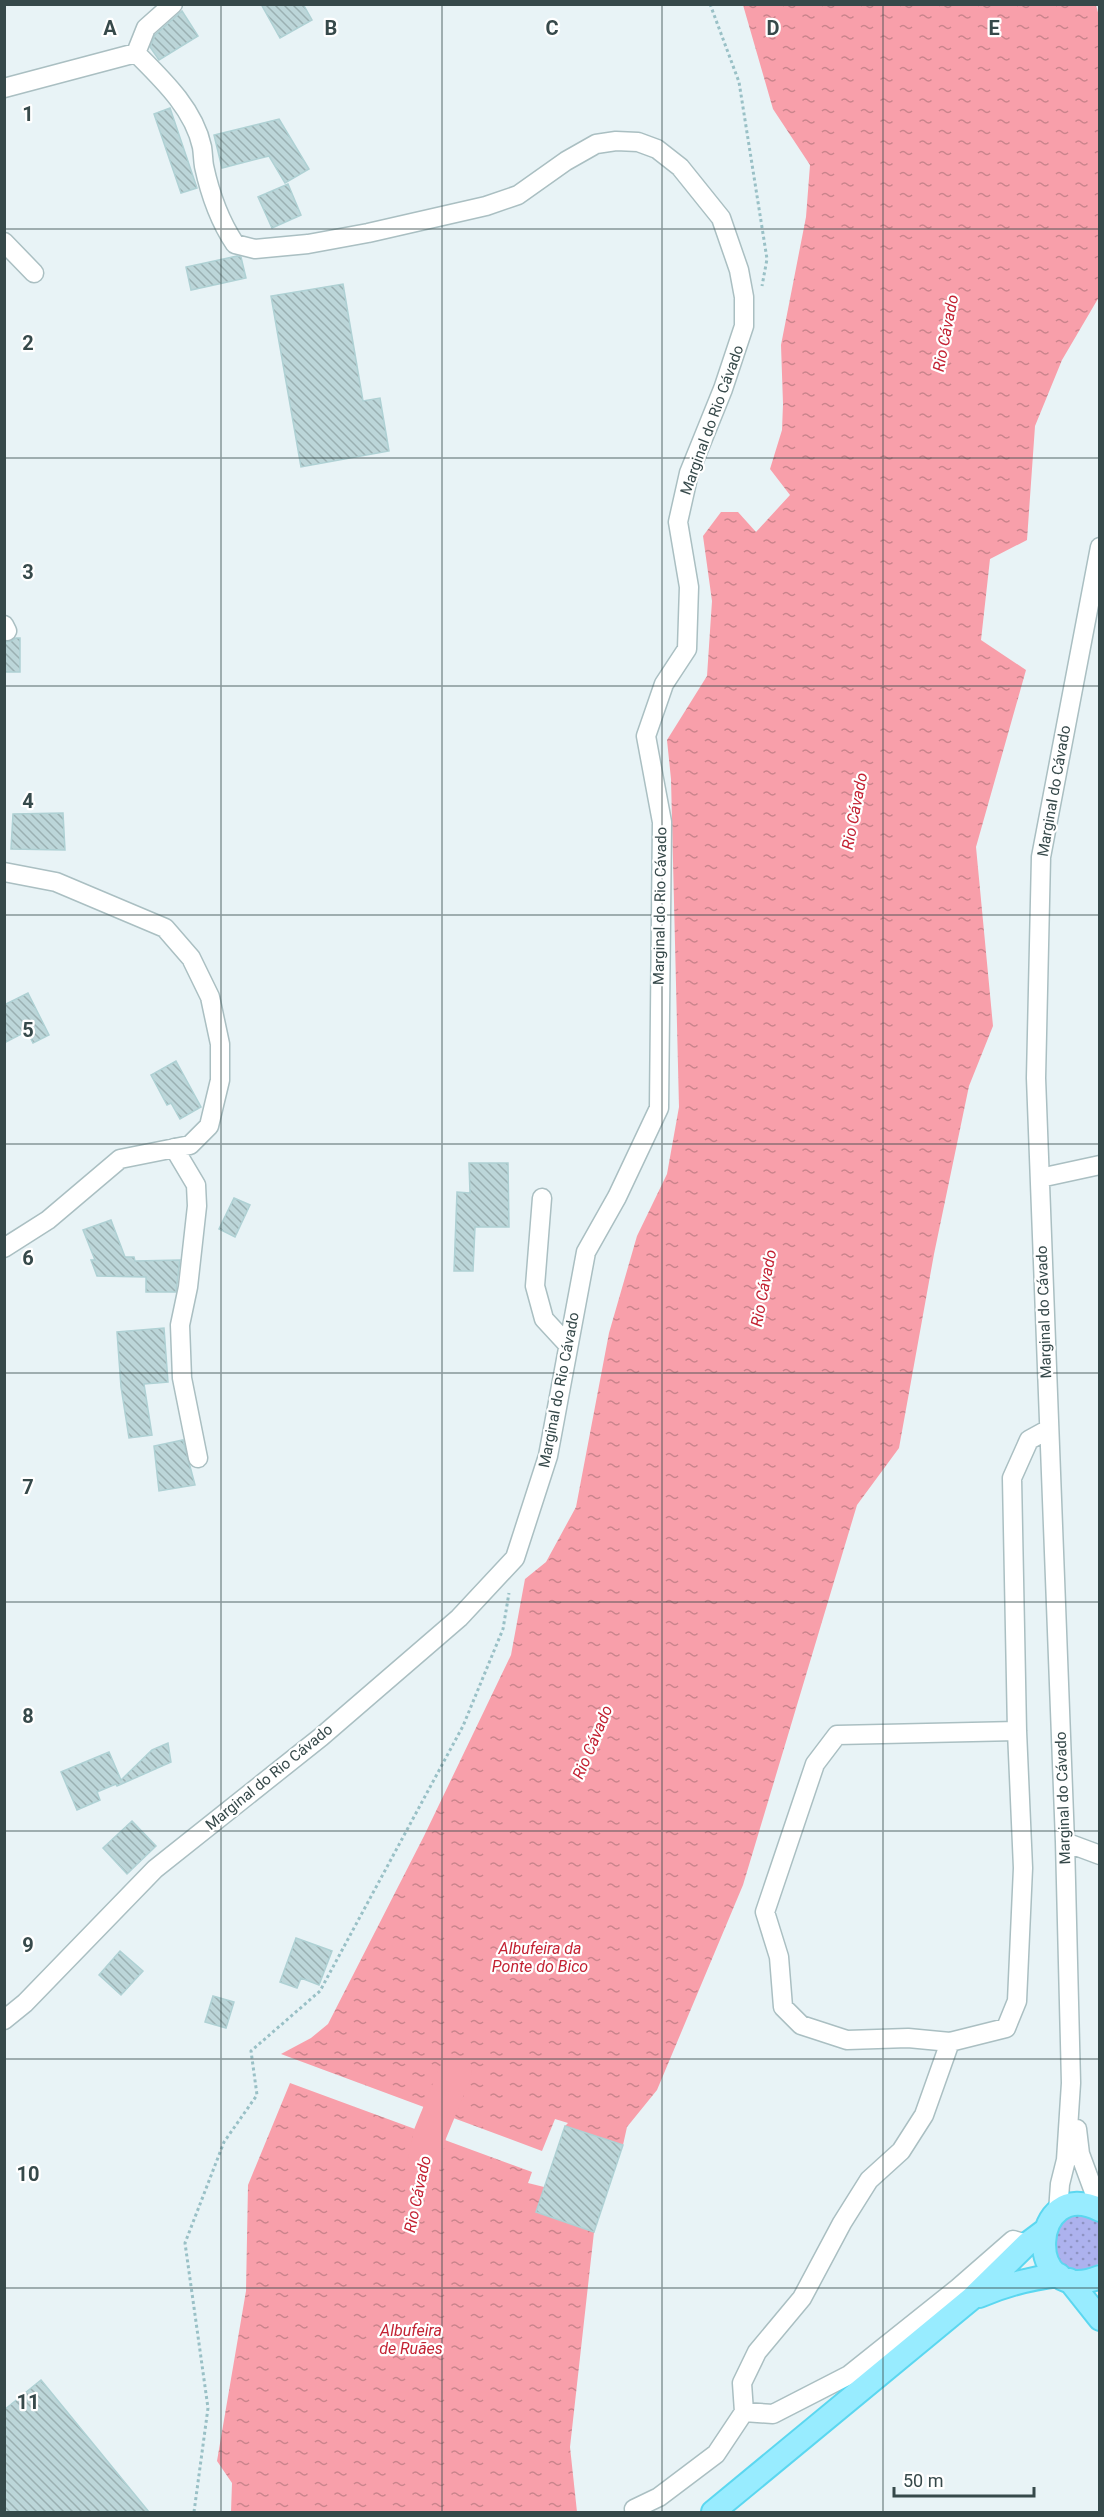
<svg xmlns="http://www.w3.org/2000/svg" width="1104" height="2517" viewBox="0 0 1104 2517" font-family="Roboto,sans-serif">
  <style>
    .grass { fill: url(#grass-dots) }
    .water { fill: url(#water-ripples) }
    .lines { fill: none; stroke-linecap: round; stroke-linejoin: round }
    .river { stroke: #f89faa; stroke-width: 33 }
    .building { fill: url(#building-back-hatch); stroke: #afd1d4; stroke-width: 1.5 }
    .minor-casing { stroke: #aabfc2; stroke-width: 21 }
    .major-casing { stroke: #5bd7f0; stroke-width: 26 }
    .path { stroke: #99c0c6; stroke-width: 3; stroke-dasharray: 3 3; stroke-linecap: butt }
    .minor { stroke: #fff; stroke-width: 18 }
    .major { stroke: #98ecff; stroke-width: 22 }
    .grid { fill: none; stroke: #36494a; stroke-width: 1.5; stroke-opacity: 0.55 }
    .labels { text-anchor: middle; stroke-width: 4.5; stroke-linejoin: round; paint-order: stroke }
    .street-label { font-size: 15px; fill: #36494a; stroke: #fff }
    .water-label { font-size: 16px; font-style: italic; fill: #c32233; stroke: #fff }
    .grid-label { font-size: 20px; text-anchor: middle; font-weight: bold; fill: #36494a; stroke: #fff; stroke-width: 4.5; stroke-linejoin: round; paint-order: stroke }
  </style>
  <defs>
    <pattern id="grass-dots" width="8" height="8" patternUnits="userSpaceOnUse" patternTransform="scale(1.5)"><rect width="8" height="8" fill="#adb2ee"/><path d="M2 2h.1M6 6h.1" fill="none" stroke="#8e93c3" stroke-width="1.8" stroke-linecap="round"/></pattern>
    <pattern id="water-ripples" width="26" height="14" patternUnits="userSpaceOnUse" patternTransform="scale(1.5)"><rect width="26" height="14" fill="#f89faa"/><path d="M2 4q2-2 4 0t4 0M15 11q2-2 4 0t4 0" fill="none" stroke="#ca848c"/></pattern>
    <pattern id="building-back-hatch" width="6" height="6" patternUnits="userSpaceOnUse" patternTransform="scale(1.5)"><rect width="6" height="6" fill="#bcd6d9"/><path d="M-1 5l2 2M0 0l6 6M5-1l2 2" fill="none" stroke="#9ab0b2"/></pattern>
  </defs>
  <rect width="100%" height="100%" fill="#e8f3f6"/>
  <!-- grass -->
  <path class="grass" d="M1074,2215L1096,2219L1099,2223V2263C1088,2272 1068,2275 1058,2261C1055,2255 1054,2247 1052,2241L1061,2221Z"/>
  <!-- water -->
  <path class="water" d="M743,5H1096L1100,20L1099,297L1062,360L1035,426L1027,540L990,559L981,640L1026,670L976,847L993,1026L969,1086L934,1254L899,1448L857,1505L743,1885L657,2090L627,2127L623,2145L565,2126L568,2123L555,2119L542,2151L281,2054L311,2038L328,2024L424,1836L511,1655L525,1579L546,1562L576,1507L609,1333L637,1236L667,1174L679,1107L671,779L667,740L707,676L712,601L703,536L721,512H738L756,532L790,495L770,469L782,430L783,404L781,345L806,217L810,165L773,109Z
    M290,2083L532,2172L528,2183L544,2187L594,2232L570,2447L577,2512H231L232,2483L217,2461L246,2291L248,2185Z"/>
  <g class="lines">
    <!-- river -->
    <path class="river" d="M421,2177L430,2134L455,2073"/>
  </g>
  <!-- building -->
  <path class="building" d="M261,4H303L312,20L280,38Z
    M182,11L198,36L159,60L150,47L155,35Z
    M170,108L197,188L181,193L154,114Z
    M279,119L309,169L285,183L269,156L222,168L214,135Z
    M288,184L301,215L272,228L258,197Z
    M237,256L241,257L246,278L191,290L186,267Z
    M343,284L363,401L380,398L389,451L301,467L271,296Z
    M16,638H20V672H4V642L11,641Z
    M63,813L65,850L11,849L13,814Z
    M28,993L49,1035L33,1043L27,1031L4,1043V1005Z
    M176,1061L201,1107L180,1119L171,1103L167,1105L151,1075Z
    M469,1163H508L509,1227H475L473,1271H454L457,1192L470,1193Z
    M234,1198L250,1205L235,1237L219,1229Z
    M111,1220L125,1257H134L135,1261L180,1260L176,1292H146V1277L97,1276L91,1260H95L83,1230Z
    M164,1328L168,1382L144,1384L152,1435L129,1438L121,1387L117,1332Z
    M183,1440L195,1485L159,1491L154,1446Z
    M168,1743L171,1762L117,1786L116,1784L97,1792L100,1800L77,1810L61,1772L109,1752L121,1780L152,1750Z
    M132,1821L156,1846L127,1874L103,1848Z
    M296,1938L332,1951L319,1985L301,1978L297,1988L280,1982Z
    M120,1951L143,1971L121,1995L99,1975Z
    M213,1996L234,2002L226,2028L205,2022Z
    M565,2126L623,2145L594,2232L536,2212Z
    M41,2380L149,2512H4V2410Z"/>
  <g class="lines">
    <defs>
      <path id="minor" d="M4,88L136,53L146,28L173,4
        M4,242L34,273
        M4,625L7,631
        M4,872L56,882L165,928L191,958L210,997L220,1044V1080L209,1126L190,1145L120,1159L48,1220L4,1248
        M174,1148L196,1185L197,1206L188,1287L180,1325L182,1378L198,1458
        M1040,1178L1100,1165
        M542,1198L535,1286L544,1319L568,1345
        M1065,1842L1100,1855
        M4,2020L25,2003L155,1869L321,1737L459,1618L515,1558L548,1456L586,1252L617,1197L659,1108L662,822L646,736L664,684L687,649L689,587L678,522L689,473L723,389L744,326V297L739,270L721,218L680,167L657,149L638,142L616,141L596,144L566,161L518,195L486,206L368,233L308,244L255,249L235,244C219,220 210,194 204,166C203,160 203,153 202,147C194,109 162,79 136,53
        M950,2042L908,2038L847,2040L801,2025L783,2007L779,1957L765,1912L815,1764L837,1735L1017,1731
        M1077,2129L1080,2154L1100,2208
        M1058,2212L1060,2184L1066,2160L1071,2083L1065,1842L1036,1078L1041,857L1100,547
        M744,2412L742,2383L757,2352L802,2298L842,2223L869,2180L901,2151L924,2115L950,2042L1006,2028L1017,2001L1023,1868L1017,1731L1012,1478L1029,1440L1049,1429
        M634,2509L659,2497L716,2454L744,2412L773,2414L849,2375L958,2288L1013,2240L1027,2244"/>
      <path id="major" d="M1100,2210C1030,2174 1021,2309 1100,2277
        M1069,2280L1100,2319
        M979,2296C1005,2285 1031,2278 1059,2275
        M713,2512L971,2299L1027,2244L1043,2232"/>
    </defs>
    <!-- minor casing -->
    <use href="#minor" class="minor-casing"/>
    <!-- major casing -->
    <use href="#major" class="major-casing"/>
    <!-- path -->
    <path class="path" d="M710,4L739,82L767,259L762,286
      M194,2512L208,2408L185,2243L224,2142L257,2095L251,2051L320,1991L463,1726L503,1629L509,1593"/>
    <!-- minor -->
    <use href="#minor" class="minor"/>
    <!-- major -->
    <use href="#major" class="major"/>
  </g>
  <!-- grid -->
  <path class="grid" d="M221,4V2512M442,4V2512M662,4V2512M883,4V2512M4,229H1100M4,458H1100M4,686H1100M4,915H1100M4,1144H1100M4,1373H1100M4,1602H1100M4,1831H1100M4,2059H1100M4,2288H1100"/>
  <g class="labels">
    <!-- street labels -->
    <g class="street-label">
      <text transform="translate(712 420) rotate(-70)" y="5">Marginal do Rio Cávado</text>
      <text transform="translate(1054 791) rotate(-80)" y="5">Marginal do Cávado</text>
      <text transform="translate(660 906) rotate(-89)" y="5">Marginal do Rio Cávado</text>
      <text transform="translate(1044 1312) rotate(-92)" y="5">Marginal do Cávado</text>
      <text transform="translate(559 1390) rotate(-79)" y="5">Marginal do Rio Cávado</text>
      <text transform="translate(269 1777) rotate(-39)" y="5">Marginal do Rio Cávado</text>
      <text transform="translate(1063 1798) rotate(-92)" y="5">Marginal do Cávado</text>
    </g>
    <!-- water labels -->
    <g class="water-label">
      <text transform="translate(945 333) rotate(-79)" y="6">Rio Cávado</text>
      <text transform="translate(854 811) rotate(-79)" y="6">Rio Cávado</text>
      <text transform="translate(763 1288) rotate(-79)" y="6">Rio Cávado</text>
      <text transform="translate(592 1742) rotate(-67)" y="6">Rio Cávado</text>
      <text x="540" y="1954">Albufeira da<tspan x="540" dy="18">Ponte do Bico</tspan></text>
      <text transform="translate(417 2194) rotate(-78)" y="6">Rio Cávado</text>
      <text x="411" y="2336">Albufeira<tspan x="411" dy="18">de Ruães</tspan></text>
    </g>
  </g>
  <g class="grid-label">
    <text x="110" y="35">A</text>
    <text x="331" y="35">B</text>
    <text x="552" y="35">C</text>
    <text x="773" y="35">D</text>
    <text x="994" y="35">E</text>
    <text x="28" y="121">1</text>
    <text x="28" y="350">2</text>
    <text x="28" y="579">3</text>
    <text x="28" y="808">4</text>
    <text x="28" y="1037">5</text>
    <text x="28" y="1265">6</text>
    <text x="28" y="1494">7</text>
    <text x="28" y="1723">8</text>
    <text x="28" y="1952">9</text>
    <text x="28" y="2181">10</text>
    <text x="28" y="2409">11</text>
  </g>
  <!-- border -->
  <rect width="1104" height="2517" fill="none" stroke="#36494a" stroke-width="12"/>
  <!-- scale -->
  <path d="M894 2487v9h140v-9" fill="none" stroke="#36494a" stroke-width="3"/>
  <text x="903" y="2487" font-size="18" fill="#36494a" stroke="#ffffff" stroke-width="4.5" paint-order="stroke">50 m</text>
</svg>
